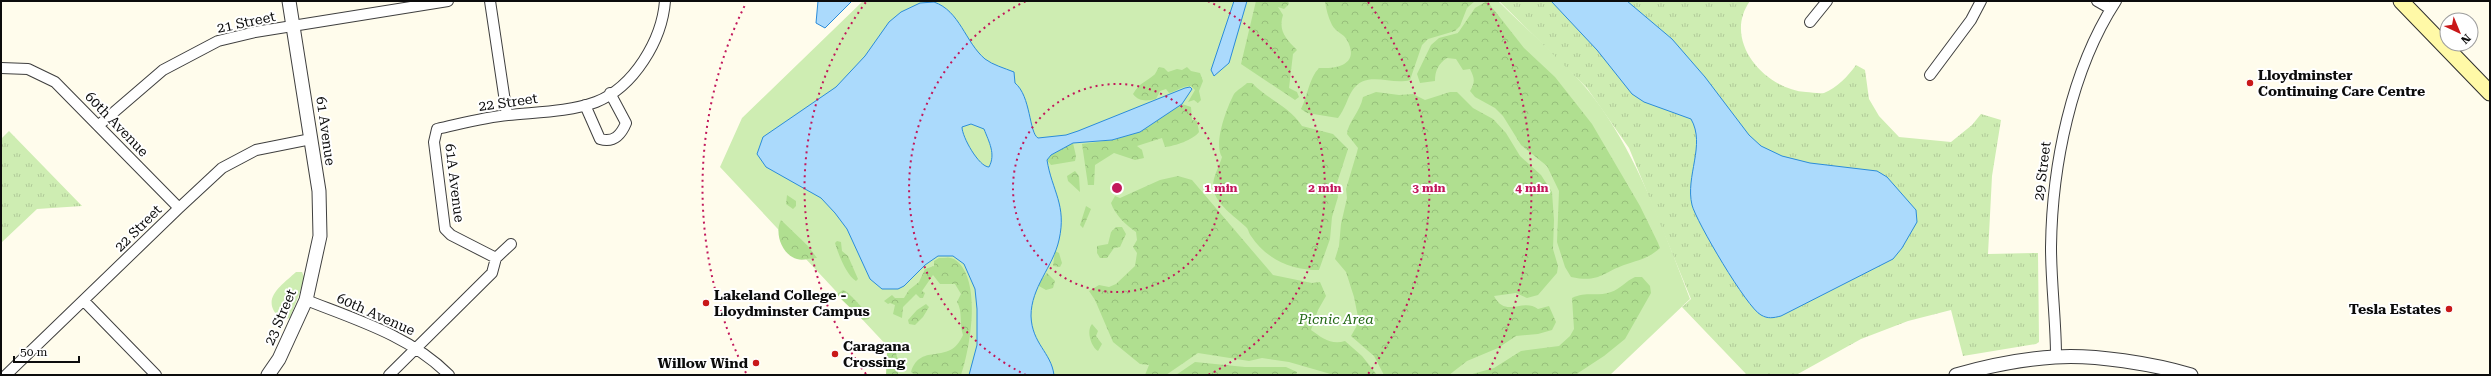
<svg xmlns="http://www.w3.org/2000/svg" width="2491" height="376" viewBox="0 0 2491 376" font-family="'Roboto Serif',serif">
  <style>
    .grass { fill: #ceedb2 }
    .forest { fill: url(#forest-crowns) }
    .park { fill: url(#park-tufts) }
    .water { fill: #abdafc; stroke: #2b8cda; fill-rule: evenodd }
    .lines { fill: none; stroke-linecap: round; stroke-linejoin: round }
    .minor-casing { stroke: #3f3f3f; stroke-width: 12 }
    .tertiary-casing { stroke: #3f3f3f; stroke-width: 15 }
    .secondary-casing { stroke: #2e2e2e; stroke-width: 17 }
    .minor { stroke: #fff; stroke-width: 10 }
    .tertiary { stroke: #fff; stroke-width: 13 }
    .secondary { stroke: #fff9a7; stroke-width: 15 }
    .ring { fill: none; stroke: #c2185b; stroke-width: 2; stroke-dasharray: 2 4 }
    .poi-dot { fill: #c91819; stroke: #fff; stroke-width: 1.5 }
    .labels { text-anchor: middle; stroke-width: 4; stroke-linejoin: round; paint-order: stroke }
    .street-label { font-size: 14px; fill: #0c0c0c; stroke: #fff }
    .poi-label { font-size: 14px; font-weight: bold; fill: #0c0c0c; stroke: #fff; text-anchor: start }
    .park-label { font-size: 14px; font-style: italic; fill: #256a17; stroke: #fff }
    .centre { fill: #c2185b; stroke: #fff; stroke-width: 2 }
    .ring-label { font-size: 12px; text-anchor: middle; font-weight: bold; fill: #c2185b; stroke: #fff; stroke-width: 4; stroke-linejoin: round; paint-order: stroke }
  </style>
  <defs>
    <pattern id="forest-crowns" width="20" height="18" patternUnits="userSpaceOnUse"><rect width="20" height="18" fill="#b0df90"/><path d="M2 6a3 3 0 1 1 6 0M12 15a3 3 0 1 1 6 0" fill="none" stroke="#96be7b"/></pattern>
    <pattern id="park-tufts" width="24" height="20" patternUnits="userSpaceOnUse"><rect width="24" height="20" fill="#ceedb2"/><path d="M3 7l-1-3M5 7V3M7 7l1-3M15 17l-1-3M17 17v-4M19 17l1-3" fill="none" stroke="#b0ca98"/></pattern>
  </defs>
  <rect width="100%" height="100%" fill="#fffcec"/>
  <!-- grass -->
  <path class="grass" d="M863,1H1498C1526,29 1562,59 1587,89C1636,149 1662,227 1690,299L1610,375H889V348L720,167L742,118Z
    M296,272H302L305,279L290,318L282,320C258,300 281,286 296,272Z"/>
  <!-- forest -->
  <path class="forest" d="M1256,1H1288L1289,4L1284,9L1278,7L1283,15C1278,31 1286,39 1297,50L1293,54L1289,88L1297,92L1299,97L1295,100L1241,64Z
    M1325,1H1475L1467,8L1460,26L1455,31L1428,39L1422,45L1410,80C1391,86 1366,69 1352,91C1347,99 1345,109 1338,118L1307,113L1301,109C1308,95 1309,78 1319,68C1338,69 1360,64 1347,40C1344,34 1336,32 1332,25C1328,17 1326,9 1325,1Z
    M1487,1L1524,48L1555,77L1592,124L1640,206L1658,243L1660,248C1648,259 1638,260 1624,265C1602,273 1599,283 1571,277L1565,267L1557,242L1559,191L1547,166L1521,145L1503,116L1495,108L1475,97L1470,91C1475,82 1475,79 1470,69L1463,70L1456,59L1447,58C1438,64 1435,71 1435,81L1420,83L1417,74L1431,45L1439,38L1458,33L1475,8Z
    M1159,67L1164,68L1168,72L1177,69L1182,70L1187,67L1191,71L1200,73L1203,81L1199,91L1201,100L1198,103L1194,100L1188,102L1195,90L1191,86C1182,86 1177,91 1169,93L1166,89L1160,91L1156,99C1147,101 1139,102 1133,94C1140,82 1146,82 1154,75C1156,74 1157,69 1159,67Z
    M1247,83H1252C1267,99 1289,106 1302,126L1333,134L1348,149L1336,186L1338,197L1332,217L1330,239L1319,270C1292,270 1267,260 1251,236C1249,234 1249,231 1247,228C1237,218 1219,207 1214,192C1210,181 1219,168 1222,157C1213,144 1227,107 1234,94C1237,90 1243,87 1247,83Z
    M1376,92L1399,95L1413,94L1425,100L1450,92H1457L1473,108L1493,119L1506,133L1520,156L1541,175L1552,192L1554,220L1553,249L1558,266L1557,273L1538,295L1527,298L1516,293L1494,296C1506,319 1523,297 1538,309L1549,306L1556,322L1552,330L1538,334L1516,336L1498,348L1467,361L1449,375H1384L1374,356L1351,336L1359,322L1354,297L1346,272L1335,259L1339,246L1341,224L1347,198L1346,189L1357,152L1358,148L1347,134C1348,122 1360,112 1363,97Z
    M1182,104L1191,107L1192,120L1197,121L1199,132C1193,140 1175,146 1165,147L1162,138L1137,146L1142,150L1144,158L1135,160L1114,153L1095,165L1094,185H1088L1082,144L1112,140L1140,132Z
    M1073,143L1076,156L1075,161L1051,165L1047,160L1051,155Z
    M1075,171L1079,176L1080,192L1068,181L1067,176Z
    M1178,176L1192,180L1273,275L1312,283L1320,282L1326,296L1318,310L1311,330C1322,338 1331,345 1345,341L1362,356L1377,375H1334L1289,362L1262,358L1249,361L1198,353L1166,375H1145L1149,365L1140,364L1113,342L1095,300L1089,291L1099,285L1109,287L1116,284L1135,266L1137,253L1133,247L1137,240L1136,232C1126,225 1115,215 1111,203L1115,196L1120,198L1160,180Z
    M787,195L796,201V206L793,209L786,204Z
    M1086,206L1091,209L1083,228L1080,225Z
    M781,220L808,246L817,258C810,258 803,261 797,259C782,255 774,233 781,220Z
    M1116,227H1122L1126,234L1120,247L1114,248L1107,258H1100L1097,253V246L1108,244L1111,232Z
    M837,241L841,242L842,251L848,256L858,279L856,281C846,275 838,253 835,243Z
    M1055,251L1059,253L1062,263L1060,267L1053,266Z
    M939,258C944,258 950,257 954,259C983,277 970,349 961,375H915L911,372C921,341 949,367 963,335C959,324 963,312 957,302L961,294L955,284H940L933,275L922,291L925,293L923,298H920L916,294L903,307L902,318L893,314L895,305L890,303L888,304L884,301L892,295L895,298H904L909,290L919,282L925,269L934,266V261Z
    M1047,273L1055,281L1053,288L1046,290L1037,285Z
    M1635,277H1642L1650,286L1651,293L1625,339L1604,356L1575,375H1469L1494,368L1521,351L1559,346L1570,336L1574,329L1572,298C1586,291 1597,297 1611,292C1620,289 1626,281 1635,277Z
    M843,290C848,291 865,311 870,316L869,319L863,320L840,298L837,294Z
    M926,304L929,307L923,317L915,325L909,324L908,320L917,310Z
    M1092,324L1098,331L1096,336L1102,344L1098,351C1091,347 1086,331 1092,324Z
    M888,342L893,343L898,360V375H886L887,352L885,349Z
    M1195,362L1245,367H1286L1297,372L1296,375H1176Z"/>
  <!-- park -->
  <path class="park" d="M1499,1H1750C1722,40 1764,89 1806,92C1811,92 1819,94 1824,93C1837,88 1848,76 1856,65L1865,70L1869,99L1879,116L1899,137L1951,142L1972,125L1981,114L2001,120L1992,176L1988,254L2038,253L2039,342L2036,344L1963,356L1951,310L1908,321L1861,339L1796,375H1747L1682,307L1691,299L1629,148L1587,88Z
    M9,131L82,206L37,209L1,243V139Z"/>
  <!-- water -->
  <path class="water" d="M818,1H852L825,28L816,23Z
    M1234,1H1247L1229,63L1214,76L1211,70Z
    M1551,1H1627L1672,39L1705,77L1749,135L1761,146L1782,156L1810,163L1877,171L1887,177L1916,210L1917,222L1902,248L1893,259L1781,316C1773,318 1768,319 1761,315C1747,308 1696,221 1692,205C1685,176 1706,145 1691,119L1644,102L1632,94L1597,50Z
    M934,2C960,11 965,42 985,59C993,65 1004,68 1014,72L1015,83C1031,96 1029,133 1038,138L1066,135L1078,131L1185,88L1190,87L1192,89L1182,104L1140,132L1112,140L1073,143L1051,155L1047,160C1052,191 1067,205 1059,240C1053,267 1031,287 1031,316C1032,344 1051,352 1054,375H969L977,345V309L975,289L964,264L953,256H938L925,265L904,286L898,289H882L870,279L847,229L835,213L821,198L766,167L757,154L763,137L836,87L865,56L889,22L901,12L920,3ZM971,124L984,129C989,142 996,154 989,167C979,167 962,137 962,127Z"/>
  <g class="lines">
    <defs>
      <path id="minor" d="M490,1L507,115
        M2097,1L2111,9
        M1810,22L1827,1
        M1,68L28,69L55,82L179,208
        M1930,75L1971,20L1981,1
        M585,105L600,139C614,143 621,135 626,123L610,93
        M99,125L163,70L218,41L255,32L448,1
        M496,258L451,235L445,229L434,142L437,129C460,124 485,117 508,115C536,112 569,112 596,102C634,87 662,40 665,1
        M306,300C357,320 410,336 449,375
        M84,301L156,375
        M2056,356C2056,320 2051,284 2051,247C2052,166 2071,70 2116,1
        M6,375L179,208L222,168L256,150L311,139
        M389,375L492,273L496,258L511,244"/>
      <path id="tertiary" d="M268,375L279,359L306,300L320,236L319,191L289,1
        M1956,375C1988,366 2022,359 2055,357C2094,354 2154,364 2191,375"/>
      <path id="secondary" d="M2401,1L2490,93"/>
    </defs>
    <!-- minor casing -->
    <use href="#minor" class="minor-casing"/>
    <!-- tertiary casing -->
    <use href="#tertiary" class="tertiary-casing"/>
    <!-- secondary casing -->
    <use href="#secondary" class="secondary-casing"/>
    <!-- minor -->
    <use href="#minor" class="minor"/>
    <!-- tertiary -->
    <use href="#tertiary" class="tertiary"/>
    <!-- secondary -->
    <use href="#secondary" class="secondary"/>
  </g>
  <!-- distance rings -->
  <g class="ring">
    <circle cx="1117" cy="188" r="104"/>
    <path d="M1026 375A208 208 0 0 1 1026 1M1208 1A208 208 0 0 1 1208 375"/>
    <path d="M866 374A312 312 0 0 1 866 2M1368 2A312 312 0 0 1 1368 374"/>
    <path d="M746 373A415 415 0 0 1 746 3M1488 3A415 415 0 0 1 1488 373"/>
  </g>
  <!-- markers -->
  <g class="poi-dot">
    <circle cx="2250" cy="83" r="4"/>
    <circle cx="706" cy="303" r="4"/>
    <circle cx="2449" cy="309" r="4"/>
    <circle cx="835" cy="354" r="4"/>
    <circle cx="756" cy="363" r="4"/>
  </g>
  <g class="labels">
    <!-- street labels -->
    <g class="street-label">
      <text transform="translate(246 22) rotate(-12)" y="5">21 Street</text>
      <text transform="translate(508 102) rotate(-8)" y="5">22 Street</text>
      <text transform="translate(117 124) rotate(46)" y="5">60th Avenue</text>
      <text transform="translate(326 131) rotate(82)" y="5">61 Avenue</text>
      <text transform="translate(2042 171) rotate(-83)" y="5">29 Street</text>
      <text transform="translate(455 183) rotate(83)" y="5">61A Avenue</text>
      <text transform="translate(138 228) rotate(-45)" y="5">22 Street</text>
      <text transform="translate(376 314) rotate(24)" y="5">60th Avenue</text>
      <text transform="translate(280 317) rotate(-67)" y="5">23 Street</text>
    </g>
    <!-- poi labels -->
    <g class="poi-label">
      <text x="2258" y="80">Lloydminster<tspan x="2258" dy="16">Continuing Care Centre</tspan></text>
      <text x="714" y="300">Lakeland College -<tspan x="714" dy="16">Lloydminster Campus</tspan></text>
      <text x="2441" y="314" text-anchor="end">Tesla Estates</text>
      <text x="843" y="351">Caragana<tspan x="843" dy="16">Crossing</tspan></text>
      <text x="748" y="368" text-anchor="end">Willow Wind</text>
    </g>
    <!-- park labels -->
    <g class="park-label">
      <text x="1336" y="324">Picnic Area</text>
    </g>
  </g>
  <circle cx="1117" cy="188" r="6" class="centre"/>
  <g class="ring-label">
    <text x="1221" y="192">1 min</text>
    <text x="1325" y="192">2 min</text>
    <text x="1429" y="192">3 min</text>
    <text x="1532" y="192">4 min</text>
  </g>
  <!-- border -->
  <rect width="2491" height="376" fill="none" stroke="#0c0c0c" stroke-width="4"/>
  <!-- north arrow -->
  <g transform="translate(2459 32) rotate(136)"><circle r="19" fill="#ffffff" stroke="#9e9e9e"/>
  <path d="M0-3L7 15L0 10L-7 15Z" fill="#c91819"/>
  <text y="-6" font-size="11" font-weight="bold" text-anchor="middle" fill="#0c0c0c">N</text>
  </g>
  <!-- scale -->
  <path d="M14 356v6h65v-6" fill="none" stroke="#0c0c0c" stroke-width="2"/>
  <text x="20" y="356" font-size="12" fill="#0c0c0c" stroke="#ffffff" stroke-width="3" paint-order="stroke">50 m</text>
</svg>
